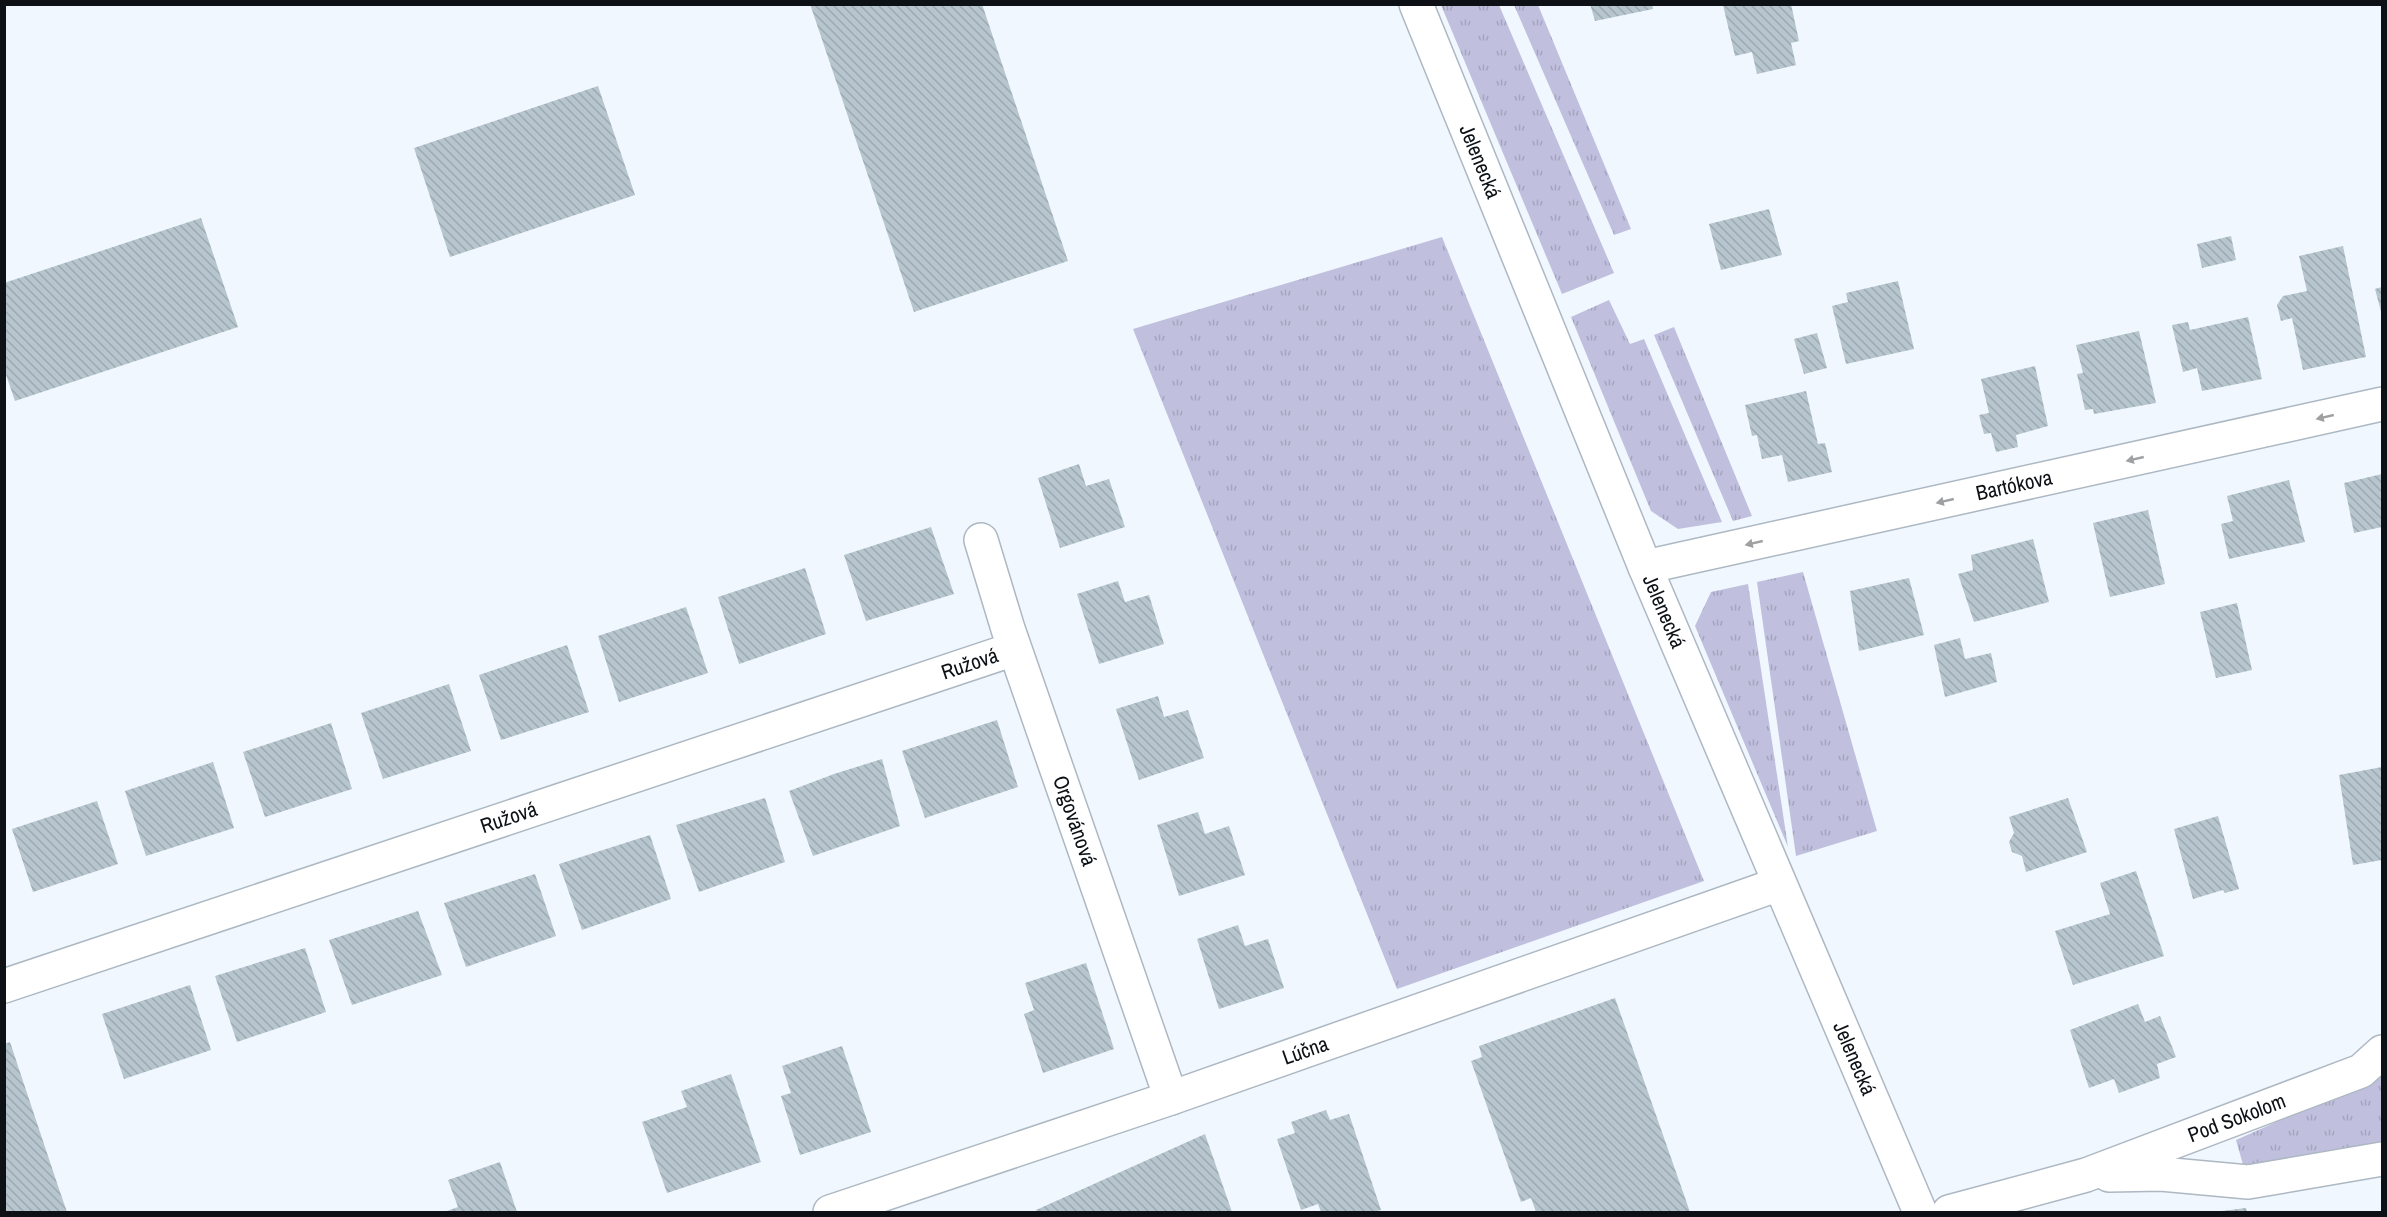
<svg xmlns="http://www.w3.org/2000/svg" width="2387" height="1217" viewBox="0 0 2387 1217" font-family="'Archivo Narrow',sans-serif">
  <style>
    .grass { fill: url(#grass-tufts) }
    .building { fill: url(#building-back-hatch) }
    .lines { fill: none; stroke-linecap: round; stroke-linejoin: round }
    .minor-casing { stroke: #adb8c3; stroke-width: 36 }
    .tertiary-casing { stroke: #adb8c3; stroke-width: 36 }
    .minor { stroke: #fff; stroke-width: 33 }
    .tertiary { stroke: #fff; stroke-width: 33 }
    .oneway { fill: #9ea0a1 }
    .labels { text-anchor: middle; stroke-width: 5; stroke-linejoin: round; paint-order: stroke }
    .street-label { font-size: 21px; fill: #0d1115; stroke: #fff }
  </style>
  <defs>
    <pattern id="grass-tufts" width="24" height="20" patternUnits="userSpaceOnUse" patternTransform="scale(1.5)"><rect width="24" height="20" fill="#c0c0de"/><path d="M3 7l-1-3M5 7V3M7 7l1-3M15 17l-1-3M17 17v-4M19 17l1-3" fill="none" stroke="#a4a4be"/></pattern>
    <pattern id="building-back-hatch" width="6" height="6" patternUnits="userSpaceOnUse" patternTransform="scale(1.5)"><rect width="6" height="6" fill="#b7c6ce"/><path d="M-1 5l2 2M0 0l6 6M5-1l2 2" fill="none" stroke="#9ca9b0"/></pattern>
  </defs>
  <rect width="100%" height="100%" fill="#f0f7fe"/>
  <!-- grass -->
  <path class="grass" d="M1441,5H1499L1614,273L1562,294Z
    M1514,5H1538L1631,229L1614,235Z
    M1442,237L1704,881L1397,989L1133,329Z
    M1609,300L1630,344L1644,339L1722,522L1678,529L1651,511L1571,317Z
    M1674,327L1752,516L1733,521L1654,335Z
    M1803,572L1877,831L1796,856L1757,582Z
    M1748,584L1788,847L1695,626L1711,592Z
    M2382,1075V1159L2248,1182L2236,1140Z"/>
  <!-- building -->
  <path class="building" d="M810,4H982L1068,261L914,312Z
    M1590,4H1652L1653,9L1595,21Z
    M1791,4L1799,41L1791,43L1796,65L1757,74L1752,52L1735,56L1723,5Z
    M598,86L635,195L450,257L414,148Z
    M1769,209L1782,255L1721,270L1709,224Z
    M201,218L238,327L15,401L4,369V283Z
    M2231,236L2236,260L2202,268L2197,244Z
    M2343,246L2366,357L2303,370L2292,318L2281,321L2277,305L2283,296L2307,291L2299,256Z
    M1898,281L1914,349L1846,364L1832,306L1848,302L1846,293Z
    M2382,287V315L2375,289Z
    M2248,317L2262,379L2202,391L2197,368L2183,372L2172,325L2188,322L2190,330Z
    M2139,331L2156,403L2094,414L2093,409L2085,410L2077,374L2083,373L2076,345Z
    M1817,333L1827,368L1804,374L1794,339Z
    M2035,366L2048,426L2016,435L2018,447L1996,452L1991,433L1984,434L1979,415L1989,413L1981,379Z
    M1806,391L1818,444L1825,443L1832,472L1788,482L1782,455L1762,459L1757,435L1752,436L1745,405Z
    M1079,464L1086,486L1109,479L1125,527L1060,548L1038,478Z
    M2382,474V527L2354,533L2344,483Z
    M2289,480L2305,542L2229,559L2221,524L2233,521L2227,496Z
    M2148,510L2165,584L2110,597L2093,523Z
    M931,527L954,594L866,621L844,555Z
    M2033,539L2049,602L1974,622L1958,574L1973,570L1971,555Z
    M805,568L826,634L739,664L718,597Z
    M1909,578L1924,635L1859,651L1850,591Z
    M1118,581L1125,602L1149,595L1164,644L1099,664L1077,594Z
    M2237,603L2252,670L2216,678L2200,612Z
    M686,607L708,673L619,702L598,636Z
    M1960,638L1965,659L1991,653L1997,682L1945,697L1934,645Z
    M567,645L589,712L501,740L479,675Z
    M449,684L471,751L383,779L361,713Z
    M1158,696L1164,717L1188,710L1204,758L1139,780L1116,709Z
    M997,720L1018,787L925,818L902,751Z
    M331,723L352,789L265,817L243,752Z
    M882,759L900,826L813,856L789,791L834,774Z
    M213,762L234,828L146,856L125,791Z
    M2382,767V860L2353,865L2339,775Z
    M765,798L785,862L699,892L676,825Z
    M2068,798L2087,852L2026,872L2022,856L2012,852L2009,842L2014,833L2009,817Z
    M97,801L118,864L33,892L12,829Z
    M1198,812L1205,834L1229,826L1245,875L1179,896L1157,825Z
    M2218,816L2239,889L2225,893L2223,890L2193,899L2174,829Z
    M650,835L671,899L582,930L559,864Z
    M2136,871L2164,956L2073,985L2055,931L2110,914L2100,883Z
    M535,874L556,936L466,967L444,903Z
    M418,911L442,975L352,1005L329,940Z
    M1238,925L1245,946L1268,939L1284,988L1219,1009L1197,939Z
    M305,948L326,1012L237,1042L215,976Z
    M1086,963L1114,1049L1043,1073L1024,1014L1034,1010L1025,983Z
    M190,985L211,1050L124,1079L102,1014Z
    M1615,998L1690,1212H1536L1531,1198L1521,1202L1471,1061L1482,1057L1479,1046Z
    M2138,1004L2145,1022L2160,1016L2176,1057L2157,1064L2160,1078L2119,1093L2114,1079L2089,1088L2070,1030Z
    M10,1042L58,1186L67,1212H4V1044Z
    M842,1046L871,1132L800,1155L781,1096L791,1093L782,1066Z
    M731,1074L761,1162L667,1193L642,1122L687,1107L681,1091Z
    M1326,1110L1330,1120L1349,1114L1381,1210L1373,1212H1321L1318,1204L1301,1210L1277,1139L1295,1133L1291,1122Z
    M1205,1134L1232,1212H1037L1036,1210Z
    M500,1162L517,1212H444L458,1207L448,1180Z
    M2246,1208L2247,1212H2222V1211Z"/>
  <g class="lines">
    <defs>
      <g id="minor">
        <path id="s1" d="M981,540L1008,629L1171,1098"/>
        <path id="s2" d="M1645,567L2382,404"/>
        <path id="s3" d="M4,986L1014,649"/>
        <path d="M2109,1175L2161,1174L2248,1182L2382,1159"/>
        <path id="s4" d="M830,1212L1171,1098L1779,884"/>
        <path id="s5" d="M1949,1212L2086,1175L2361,1071L2382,1052"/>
      </g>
      <g id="tertiary">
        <path id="s6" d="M1416,4L1645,567L1920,1212"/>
      </g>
    </defs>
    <!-- minor casing -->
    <use href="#minor" class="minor-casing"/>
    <!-- tertiary casing -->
    <use href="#tertiary" class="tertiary-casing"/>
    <!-- minor -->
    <use href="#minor" class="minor"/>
    <!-- tertiary -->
    <use href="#tertiary" class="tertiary"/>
  </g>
  <!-- one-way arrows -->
  <defs><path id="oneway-solid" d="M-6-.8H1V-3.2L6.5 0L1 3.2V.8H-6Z" transform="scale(1.5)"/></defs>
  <g class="oneway">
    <use href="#oneway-solid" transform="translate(2325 417) rotate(167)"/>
    <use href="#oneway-solid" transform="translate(2135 459) rotate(167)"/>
    <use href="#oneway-solid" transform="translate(1945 501) rotate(167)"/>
    <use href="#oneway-solid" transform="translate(1754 543) rotate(167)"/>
  </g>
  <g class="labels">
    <!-- street labels -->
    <g class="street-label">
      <text dy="7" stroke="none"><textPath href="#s6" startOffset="170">Jelenecká</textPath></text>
      <text dy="7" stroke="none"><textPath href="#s2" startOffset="378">Bartókova</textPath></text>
      <text dy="7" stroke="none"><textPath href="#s6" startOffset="656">Jelenecká</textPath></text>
      <text dy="7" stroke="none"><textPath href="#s3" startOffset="1018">Ružová</textPath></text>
      <text dy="7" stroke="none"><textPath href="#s3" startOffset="532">Ružová</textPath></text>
      <text dy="7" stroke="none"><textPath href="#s1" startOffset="296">Orgovánová</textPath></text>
      <text dy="7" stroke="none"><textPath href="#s4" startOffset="502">Lúčna</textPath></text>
      <text dy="7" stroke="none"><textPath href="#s6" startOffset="1142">Jelenecká</textPath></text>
      <text dy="7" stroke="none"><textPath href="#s5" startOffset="303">Pod Sokolom</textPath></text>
    </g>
  </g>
  <!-- border -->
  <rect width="2387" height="1217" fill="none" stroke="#0d1115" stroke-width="12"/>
</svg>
